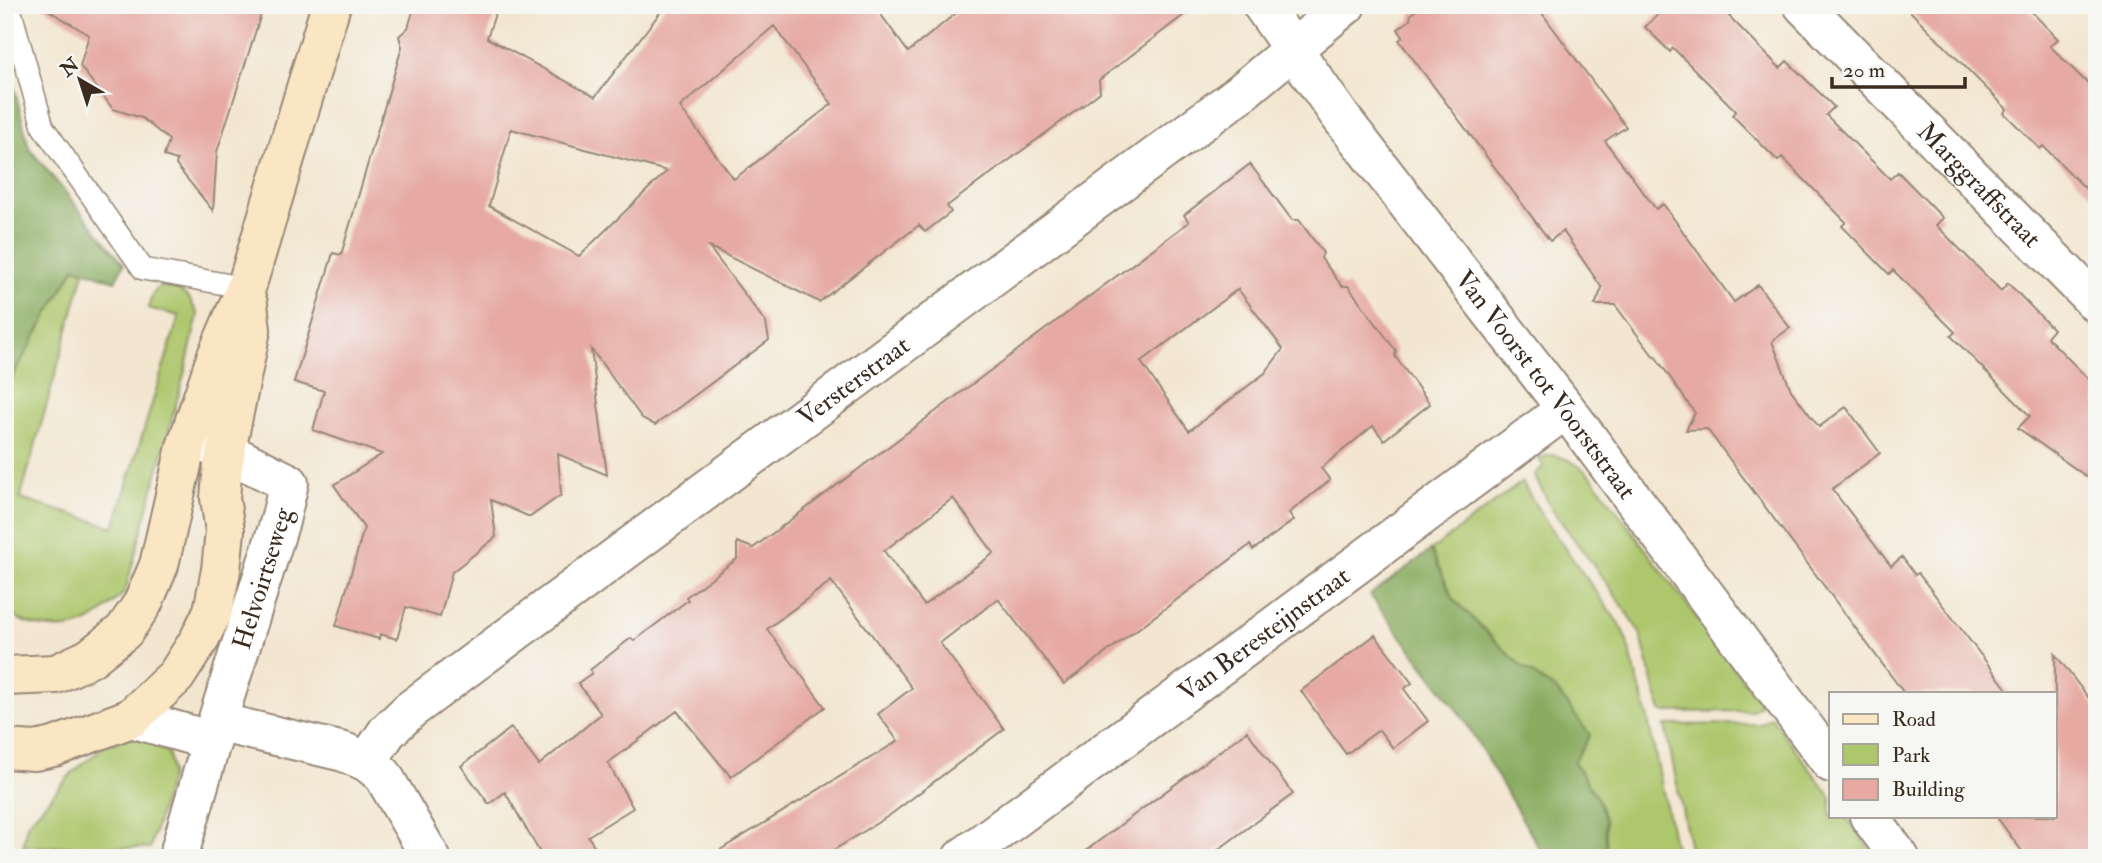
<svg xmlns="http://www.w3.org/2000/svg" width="2102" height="863" viewBox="0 0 2102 863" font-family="'IM FELL Double Pica',serif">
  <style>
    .green { fill: #adc76d; stroke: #747846; stroke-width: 2 }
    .forest { fill: #8aac60; stroke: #626b3f; stroke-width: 2 }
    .building { fill: #e6aaa3; fill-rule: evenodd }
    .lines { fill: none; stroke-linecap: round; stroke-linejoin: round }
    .service-casing { stroke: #978877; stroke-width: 24 }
    .minor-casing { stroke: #978877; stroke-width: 42 }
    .secondary-casing { stroke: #978877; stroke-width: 42 }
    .service { stroke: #fff; stroke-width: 21 }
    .minor { stroke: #fff; stroke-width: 38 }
    .secondary { stroke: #fbe6c4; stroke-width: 38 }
    .labels { text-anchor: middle; stroke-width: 7; stroke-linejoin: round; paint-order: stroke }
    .street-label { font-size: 26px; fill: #3b2a1e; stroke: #f6f6f2 }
  </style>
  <rect width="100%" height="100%" fill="#f6f6f2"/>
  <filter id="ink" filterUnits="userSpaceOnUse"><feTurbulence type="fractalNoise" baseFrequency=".0143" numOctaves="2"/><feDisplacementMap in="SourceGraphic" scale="14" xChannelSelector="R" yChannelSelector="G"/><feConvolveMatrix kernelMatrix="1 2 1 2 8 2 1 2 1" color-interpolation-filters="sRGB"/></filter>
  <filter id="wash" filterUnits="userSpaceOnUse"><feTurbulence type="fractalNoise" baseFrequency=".00686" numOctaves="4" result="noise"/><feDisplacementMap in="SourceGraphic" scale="28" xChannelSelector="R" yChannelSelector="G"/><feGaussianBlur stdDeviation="1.57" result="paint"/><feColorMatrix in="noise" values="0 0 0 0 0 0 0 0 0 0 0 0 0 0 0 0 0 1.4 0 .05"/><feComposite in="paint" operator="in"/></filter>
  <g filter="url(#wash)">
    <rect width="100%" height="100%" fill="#f3e6d0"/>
    <!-- green -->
    <path class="green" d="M75,267L85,269L20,499L114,527L179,316L148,308L153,293L160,286L177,289L189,298L198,315L186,367L125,592C96,619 80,635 38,626C22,622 18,620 5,609V389Z
      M1552,455C1569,458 1579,465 1591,476L1761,704L1751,711L1661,712L1640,633L1609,586L1553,511L1534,475L1544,466L1538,458Z
      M1522,482L1544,519L1624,631L1646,710L1677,858H1607L1605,820L1599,801L1574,762L1557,691L1521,666L1454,600L1431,550Z
      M1771,717L1831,797V816H1845L1876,858H1692L1665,725L1761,724Z
      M128,737L154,740L169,754L171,775L150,848L23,846L27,824L73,772L102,748Z"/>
    <!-- forest -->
    <path class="forest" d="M5,49L29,148L124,264L115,281L75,267L5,389Z
      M1431,550L1454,600L1521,666L1557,691L1590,735L1574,762L1599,801L1605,820L1607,858H1545L1465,721L1370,595Z"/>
    <g id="blocks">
      <!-- building -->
      <path class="building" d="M40,5H264L217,152L213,211L176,165L177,160L164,156L169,140L142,118L113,109L80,66L89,35Z
        M415,5H498L487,38L595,97L666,5H874L908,52L966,5H1197L1099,80L1100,92L1081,107L947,206L951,212L925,232L919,225L819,302L708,246L766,323L769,340L655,425L642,418L591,349L607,475L558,454L561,495L530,517L491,500L496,537L452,572L440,617L406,607L397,639L380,634L379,639L336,626L364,528L334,485L382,454L313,430L324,391L294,382L333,253L341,255L402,47L399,36L408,28ZM774,26L832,104L734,179L680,107ZM511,129L667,171L579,256L489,206Z
        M1423,5H1536L1626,127L1605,141L1656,209L1663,204L1734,302L1758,285L1790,328L1772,341L1791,390L1819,427L1846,407L1880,453L1832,489L1891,566L1902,557L1915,575L1918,573L2010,693H1904L1707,429L1686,430L1695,413L1655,356L1654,357L1615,305H1595L1602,288L1563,231L1550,241L1399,40L1403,37L1398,29L1410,20L1411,14Z
        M1667,5H1718L1780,68L1787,61L1834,107L1826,115L1890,179L1898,172L1943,218L1936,225L2001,291L2008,283L2053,329L2047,337L2097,388V484L2018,428L2030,416L1951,336L1955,332L1893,270L1889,274L1842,226L1846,222L1782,157L1778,161L1732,115L1736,111L1673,48L1670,52L1645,27Z
        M1904,5H2025L2058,39L2050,46L2097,93V200L2043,146L2040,149L2004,113L2007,109Z
        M1250,164L1292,220H1299L1323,253L1321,258L1342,286H1348L1366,310L1396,351L1395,356L1430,404L1384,440L1373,426L1321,468L1330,480L1289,513L1294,520L1253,550L1250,545L1064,684L998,599L940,643L1004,729L890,815L821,858H707L898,741L878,714L912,688L831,581L767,629L825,707L731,777L677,711L608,763L633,808L588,836L602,858H543L505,792L489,804L461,766L511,728L539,765L601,714L578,683L592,673L590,670L631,638L634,641L688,600L686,597L737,559V542L753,548L1189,222L1184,215ZM1238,289L1283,349L1265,373L1189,431L1141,362ZM953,498L994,553L924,605L884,551Z
        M1375,635L1412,683L1404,689L1428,721L1393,748L1379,730L1346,754L1301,691Z
        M2055,654L2097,709V858H2027L1996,816H2055Z
        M1247,731L1293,794L1207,858H1076Z"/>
    </g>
  </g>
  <g filter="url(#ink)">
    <use href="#blocks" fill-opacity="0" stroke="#978877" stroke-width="2"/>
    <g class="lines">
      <defs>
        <path id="service" d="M9,5L43,127L143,269L246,288"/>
        <g id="minor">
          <path id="s1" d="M1262,5L1340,116L1566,409L1831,763"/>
          <path id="s2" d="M1803,5L2097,304"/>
          <path d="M131,718L212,741"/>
          <path d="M217,722L344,752L367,762L383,775L431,858"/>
          <path id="s3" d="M367,762L387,732L410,710L1238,95L1346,5"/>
          <path d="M1869,816L1900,858"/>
          <path id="s4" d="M178,858L217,722L280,521L289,483L225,451L197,441"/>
          <path id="s5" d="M962,858L1566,409"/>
        </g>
        <path id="secondary" d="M5,676L56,674L90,658L124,631L143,603L159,565L186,447L216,358L246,288L331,5
          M5,749L35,751L54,747L131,718L176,676L199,640L213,611L221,570L225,531L220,498L223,465L251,330L248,304"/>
      </defs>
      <!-- service casing -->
      <use href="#service" class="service-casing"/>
      <!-- minor casing -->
      <use href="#minor" class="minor-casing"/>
      <!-- secondary casing -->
      <use href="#secondary" class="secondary-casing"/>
      <!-- service -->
      <use href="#service" class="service"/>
      <!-- minor -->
      <use href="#minor" class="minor"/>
      <!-- secondary -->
      <use href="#secondary" class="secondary"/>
    </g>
  </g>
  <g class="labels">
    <!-- street labels -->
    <g class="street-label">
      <text dy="9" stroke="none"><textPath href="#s2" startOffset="252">Marggraffstraat</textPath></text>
      <text dy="9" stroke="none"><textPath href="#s3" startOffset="620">Versterstraat</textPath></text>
      <text dy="9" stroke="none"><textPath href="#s1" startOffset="474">Van Voorst tot Voorststraat</textPath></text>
      <text dy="9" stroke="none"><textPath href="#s4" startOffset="292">Helvoirtseweg</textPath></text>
      <text dy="9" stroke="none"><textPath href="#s5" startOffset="376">Van Beresteijnstraat</textPath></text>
    </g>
  </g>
  <!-- margin -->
  <rect width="2102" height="863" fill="none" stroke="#f6f6f2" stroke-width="28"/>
  <!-- legend -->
  <rect x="1829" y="692" width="228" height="126" fill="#f6f6f2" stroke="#aba49d" stroke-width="2"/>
  <rect x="1843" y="714" width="35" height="10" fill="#fbe6c4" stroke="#aba49d" stroke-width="2"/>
  <text x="1892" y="726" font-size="21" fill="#3b2a1e">Road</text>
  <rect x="1843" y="744" width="35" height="21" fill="#adc76d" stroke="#aba49d" stroke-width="2"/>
  <text x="1892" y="762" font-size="21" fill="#3b2a1e">Park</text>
  <rect x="1843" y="779" width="35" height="21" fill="#e6aaa3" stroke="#aba49d" stroke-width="2"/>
  <text x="1892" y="796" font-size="21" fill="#3b2a1e">Building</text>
  <!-- north arrow -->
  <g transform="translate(80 80) rotate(321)" stroke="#f6f6f2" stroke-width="5" paint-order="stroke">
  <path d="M0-5L12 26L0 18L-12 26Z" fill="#3b2a1e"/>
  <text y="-10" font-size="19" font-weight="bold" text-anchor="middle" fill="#3b2a1e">N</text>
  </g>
  <!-- scale -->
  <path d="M1832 77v10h133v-10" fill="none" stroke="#3b2a1e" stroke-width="3.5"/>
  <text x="1843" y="77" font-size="21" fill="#3b2a1e" stroke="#f6f6f2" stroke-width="5" paint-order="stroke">20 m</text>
</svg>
